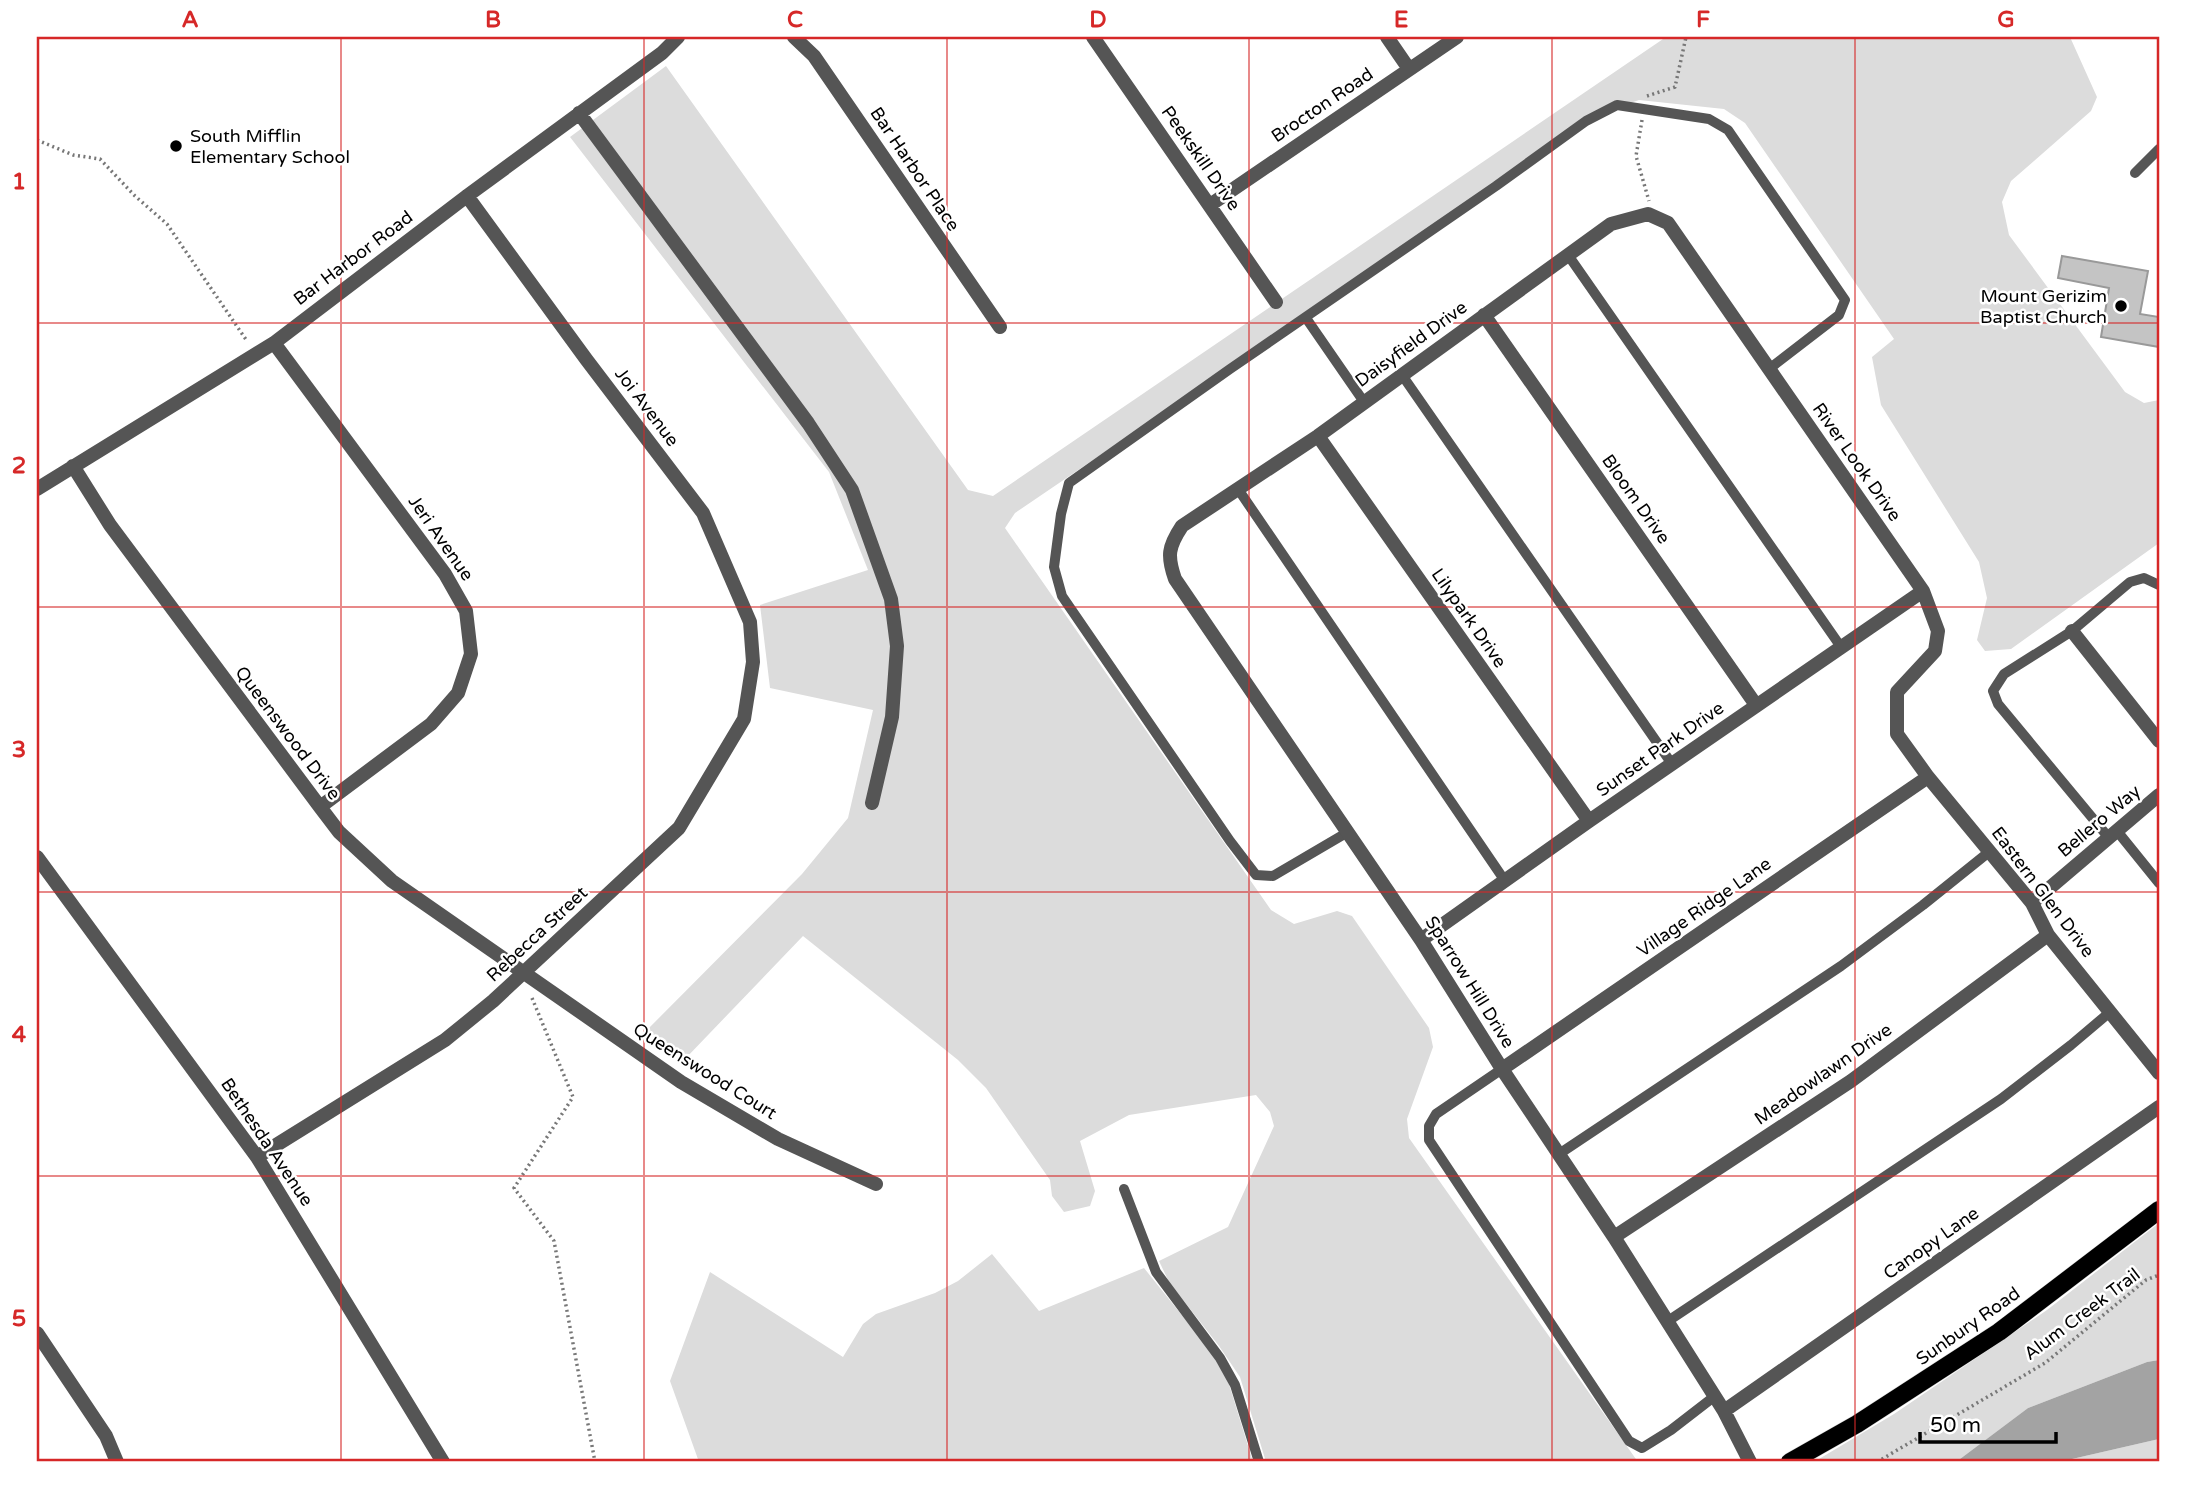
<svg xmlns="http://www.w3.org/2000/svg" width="2196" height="1499" viewBox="0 0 2196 1499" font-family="'Varela Round',sans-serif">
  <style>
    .green { fill: #dcdcdc }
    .water { fill: #a3a3a3 }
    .building { fill: #c4c4c4; stroke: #999; stroke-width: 2 }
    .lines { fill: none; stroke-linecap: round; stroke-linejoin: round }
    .primary-casing { stroke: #dbdbdb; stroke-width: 19 }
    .path { stroke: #777; stroke-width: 3.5; stroke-dasharray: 2 3.5; stroke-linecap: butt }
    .lane { stroke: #555; stroke-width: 10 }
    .street { stroke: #555; stroke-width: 14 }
    .primary { stroke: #000; stroke-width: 18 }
    .grid { fill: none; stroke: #d62828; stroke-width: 2; stroke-opacity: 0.55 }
    .poi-dot { fill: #000; stroke: #fff; stroke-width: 2.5 }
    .labels { text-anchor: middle; stroke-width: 5; stroke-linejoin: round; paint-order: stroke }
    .street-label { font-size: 18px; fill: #000; stroke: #fff }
    .poi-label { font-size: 18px; fill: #000; stroke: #fff; text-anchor: start }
    .neatline { fill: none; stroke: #d62828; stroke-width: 2.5 }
    .grid-label { font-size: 23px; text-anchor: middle; font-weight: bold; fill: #d62828 }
  </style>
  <rect width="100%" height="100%" fill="#fff"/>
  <!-- green -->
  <path class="green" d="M1666,37H2070L2097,97L2091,111L2011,181L2002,202L2009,235L2125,392L2144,403L2159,400V543L2011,649L1985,651L1977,640L1987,598L1979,562L1881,405L1872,357L1894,339L1745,123L1724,109L1639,100L1606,111L1015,513L1005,528L1271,910L1294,924L1337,911L1352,916L1429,1028L1433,1047L1407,1119L1409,1138L1638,1462H1266L1240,1377L1219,1346L1169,1282L1159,1261L1228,1227L1274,1126L1270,1112L1256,1095L1129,1115L1080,1141L1095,1191L1090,1206L1064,1212L1052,1196L1050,1180L986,1088L958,1060L803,936L685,1059L647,1030L802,874L848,818L873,710L770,688L760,605L868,570L829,472L570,137L666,66L968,490L993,496Z
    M2159,1223V1360L2147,1362L2028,1408L1956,1462H1814L1894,1414L2047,1310Z
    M992,1254L1039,1311L1144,1268L1209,1349L1228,1381L1253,1462H699L670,1381L710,1272L843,1357L863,1324L876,1314L935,1293L958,1281Z
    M2159,1439V1462H2059Z"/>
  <!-- water -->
  <path class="water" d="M2159,1360V1439L2059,1462H1956L2028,1408L2147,1362Z"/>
  <!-- building -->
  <path class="building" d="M2062,256L2148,271L2140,314L2159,317V347L2101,337L2109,288L2058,278Z"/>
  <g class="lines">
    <defs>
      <path id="primary" d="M1790,1462L1857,1424L1999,1332L2159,1210"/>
    </defs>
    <!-- primary casing -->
    <use href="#primary" class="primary-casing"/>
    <!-- path -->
    <path class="path" d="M1647,96L1675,87L1686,37
      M1642,120L1636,156L1649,201
      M37,140L73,155L100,159L135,196L167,224L247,341
      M532,998L573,1097L514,1188L554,1241L595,1462
      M1877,1462L2045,1363L2146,1280L2159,1275"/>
    <!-- lane -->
    <path class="lane" d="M2135,173L2159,149
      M1568,255L1841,647
      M1306,318L1364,402
      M1402,375L1672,764
      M1238,489L1505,881
      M2117,831L2159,883
      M1348,832L1273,876L1256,875L1230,841L1062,596L1054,567L1061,514L1069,483L1230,369L1496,186L1586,121L1617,105L1709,119L1728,130L1845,300L1839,315L1769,369
      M2109,838L1998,704L1993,691L2004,674L2072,631L2130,582L2144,578L2159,585
      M1502,1069L1436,1114L1429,1126V1140L1629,1441L1642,1448L1671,1430L1715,1396
      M1559,1154L1841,966L1923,905L1989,852
      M1124,1189L1156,1272L1220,1358L1235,1385L1259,1462
      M1668,1321L2001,1099L2071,1045L2110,1012"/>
    <!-- street -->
    <path class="street" d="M794,37L814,56L1000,327
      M1093,37L1276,302
      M1387,37L1409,69
      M579,113L808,423L852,490L891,599L897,646L892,717L872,803
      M1210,205L1457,37
      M1484,315L1756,705
      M274,343L445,574L466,611L471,654L458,693L431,724L320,807
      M1318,436L1589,821
      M73,466L110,525L320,807L339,832L392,881L681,1082L778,1139L876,1184
      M37,489L274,343L467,196L662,53L678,37
      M2072,631L2159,741
      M37,857L257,1157L443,1462
      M2032,903L2159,795
      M1421,940L1589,821L1923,591
      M1502,1069L1928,777
      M257,1157L445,1040L493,1001L679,828L744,719L753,662L750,622L703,513L586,359L467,196
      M1614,1237L1851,1081L2048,935
      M37,1333L106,1436L117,1462
      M1724,1411L2159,1107
      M1750,1462L1724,1411L1614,1237L1502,1069L1421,940L1175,579C1167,556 1168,547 1182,526L1318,436L1611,224L1648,214L1668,223L1923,591L1938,631L1935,651L1897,692V734L1928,777L2032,903L2048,935L2159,1073"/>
    <!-- primary -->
    <use href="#primary" class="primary"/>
  </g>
  <!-- grid -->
  <path class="grid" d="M341,37V1462M644,37V1462M947,37V1462M1249,37V1462M1552,37V1462M1855,37V1462M37,323H2159M37,607H2159M37,892H2159M37,1176H2159"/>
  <!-- markers -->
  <g class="poi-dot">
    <circle cx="176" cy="146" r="7"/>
    <circle cx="2121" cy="306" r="7"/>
  </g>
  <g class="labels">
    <!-- street labels -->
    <g class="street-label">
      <text transform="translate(1322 105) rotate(-34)" y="6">Brocton Road</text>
      <text transform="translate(1201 158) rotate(55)" y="6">Peekskill Drive</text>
      <text transform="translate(915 169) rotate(56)" y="6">Bar Harbor Place</text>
      <text transform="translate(353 258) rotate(-37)" y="6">Bar Harbor Road</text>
      <text transform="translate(1411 344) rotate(-36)" y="6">Daisyfield Drive</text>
      <text transform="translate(647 407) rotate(53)" y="6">Joi Avenue</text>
      <text transform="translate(1857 462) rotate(55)" y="6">River Look Drive</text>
      <text transform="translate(1636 499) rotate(55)" y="6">Bloom Drive</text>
      <text transform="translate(441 538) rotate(55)" y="6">Jeri Avenue</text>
      <text transform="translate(1469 618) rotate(55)" y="6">Lilypark Drive</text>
      <text transform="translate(288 733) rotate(53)" y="6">Queenswood Drive</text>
      <text transform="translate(1660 749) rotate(-35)" y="6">Sunset Park Drive</text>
      <text transform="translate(2099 821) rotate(-40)" y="6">Bellero Way</text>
      <text transform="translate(2043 892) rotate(53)" y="6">Eastern Glen Drive</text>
      <text transform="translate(1704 907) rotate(-35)" y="6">Village Ridge Lane</text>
      <text transform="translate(537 934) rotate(-43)" y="6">Rebecca Street</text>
      <text transform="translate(1470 982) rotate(58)" y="6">Sparrow Hill Drive</text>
      <text transform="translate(705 1071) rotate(32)" y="6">Queenswood Court</text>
      <text transform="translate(1823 1074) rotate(-35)" y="6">Meadowlawn Drive</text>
      <text transform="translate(267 1142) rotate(56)" y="6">Bethesda Avenue</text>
      <text transform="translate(1931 1243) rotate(-35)" y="6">Canopy Lane</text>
      <text transform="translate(2082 1314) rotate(-37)" y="6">Alum Creek Trail</text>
      <text transform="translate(1968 1326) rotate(-35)" y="6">Sunbury Road</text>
    </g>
    <!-- poi labels -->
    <g class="poi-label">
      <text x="190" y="142">South Mifflin<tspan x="190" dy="21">Elementary School</tspan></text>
      <text x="2107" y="302" text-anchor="end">Mount Gerizim<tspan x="2107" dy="21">Baptist Church</tspan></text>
    </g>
  </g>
  <!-- border -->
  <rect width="2196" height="1499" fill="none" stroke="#ffffff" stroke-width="77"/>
  <!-- scale -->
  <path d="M1920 1432v10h136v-10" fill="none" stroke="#000000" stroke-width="3.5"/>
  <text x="1930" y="1432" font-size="21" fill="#000000" stroke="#ffffff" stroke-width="5" paint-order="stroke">50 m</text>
  <rect x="38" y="38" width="2120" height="1422" class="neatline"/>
  <g class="grid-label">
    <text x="190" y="27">A</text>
    <text x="493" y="27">B</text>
    <text x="795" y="27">C</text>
    <text x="1098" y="27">D</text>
    <text x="1401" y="27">E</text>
    <text x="1703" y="27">F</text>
    <text x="2006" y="27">G</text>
    <text x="19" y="189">1</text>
    <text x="19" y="473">2</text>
    <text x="19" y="757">3</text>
    <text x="19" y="1042">4</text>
    <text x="19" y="1326">5</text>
  </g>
</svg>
